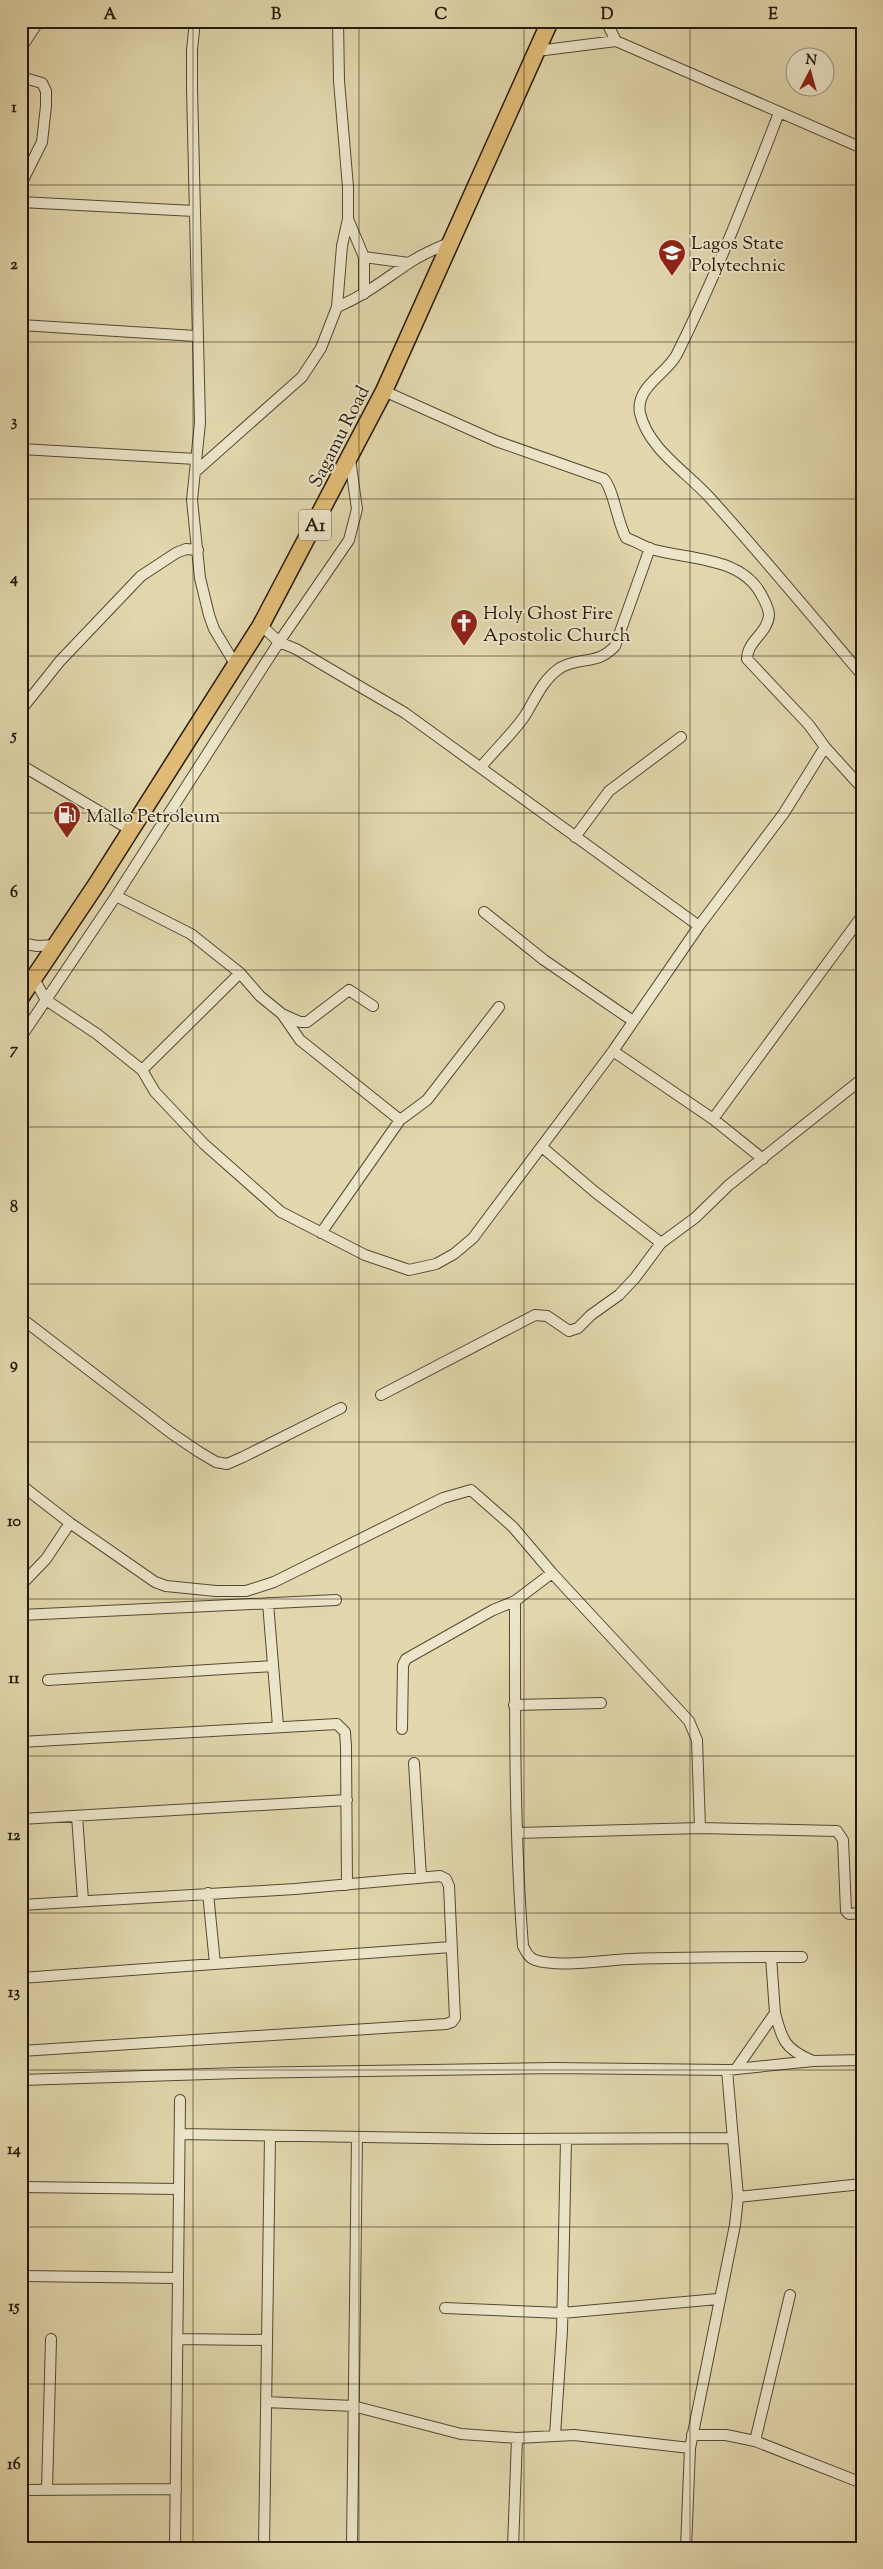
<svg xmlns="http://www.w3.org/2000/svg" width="883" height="2569" viewBox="0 0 883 2569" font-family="'Sorts Mill Goudy',serif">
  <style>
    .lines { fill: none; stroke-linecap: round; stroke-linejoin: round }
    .minor-casing { stroke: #544934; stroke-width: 12 }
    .trunk-casing { stroke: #251a0c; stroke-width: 19 }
    .minor { stroke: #ece5ca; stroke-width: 10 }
    .trunk { stroke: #e1bc76; stroke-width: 16 }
    .grid { fill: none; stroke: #251a0c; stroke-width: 1; stroke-opacity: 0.55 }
    .labels { text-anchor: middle; stroke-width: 4; stroke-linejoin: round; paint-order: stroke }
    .shield { fill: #ece5ca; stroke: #615745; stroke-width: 1 }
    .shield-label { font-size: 18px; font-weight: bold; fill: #251a0c }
    .poi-label { font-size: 19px; fill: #251a0c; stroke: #ece5ca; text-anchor: start }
    .street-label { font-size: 19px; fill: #251a0c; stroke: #ece5ca }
    .neatline { fill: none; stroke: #251a0c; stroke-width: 2 }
    .grid-label { font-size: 16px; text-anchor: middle; font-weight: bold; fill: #251a0c }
  </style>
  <rect width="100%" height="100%" fill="#e2d7ad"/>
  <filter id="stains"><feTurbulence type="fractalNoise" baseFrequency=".004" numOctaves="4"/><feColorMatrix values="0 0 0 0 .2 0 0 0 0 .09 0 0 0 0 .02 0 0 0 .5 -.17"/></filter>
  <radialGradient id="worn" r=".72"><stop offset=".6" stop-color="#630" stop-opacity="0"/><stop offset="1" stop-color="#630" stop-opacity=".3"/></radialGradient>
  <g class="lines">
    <defs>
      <path id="minor" d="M195,21L192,50V88L200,423L192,500L200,578L209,615L214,629L235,664
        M606,21L616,41
        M21,48L39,21
        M537,51L616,41L862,148
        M21,77L42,83L46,91V106L42,142L21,184
        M779,113C747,195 716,276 677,354C667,374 635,387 640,413C648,449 688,473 711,499C763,557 812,616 862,675
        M21,202L194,211
        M348,219L364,257V294
        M364,257L409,263
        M337,307C364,296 385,279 409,263C422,254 437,248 451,242
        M21,325L196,336
        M384,391L496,441L604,479C614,491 617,521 626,538C635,541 643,546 651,549C688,560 740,556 761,594C764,600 769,608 769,615C768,633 747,641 747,659L809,725L825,747L862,788
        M21,449L196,459
        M195,472L302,377L321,348L337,307L342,246L348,219V187L339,81L338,21
        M261,625L279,642L296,649L405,713L699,926
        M21,710L60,661L141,576L176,553L186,549L198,550
        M21,765L129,829
        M481,767C495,750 511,735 524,717C535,700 542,680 560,668C580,656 597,666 615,646L650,548
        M575,837L609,791L681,737
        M116,896L191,934L240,973L260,996L282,1014L300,1040L400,1120
        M484,912L544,960L633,1021
        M21,943L37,946L56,945
        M34,979L46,1000L97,1034L142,1070L155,1092L204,1144L281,1212L365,1255L409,1270L436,1264L454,1254L473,1238L613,1051L699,926L784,813L825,747
        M282,1014L300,1022H307L349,990L373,1006
        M21,1037L116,896L279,642L349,540L357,509L350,459
        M613,1051L713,1119L763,1159
        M142,1070L240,973
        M713,1119L862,916
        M542,1147L595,1192L661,1243
        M321,1233L400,1120L427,1100L499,1007
        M21,1318L171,1433L199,1452L216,1462L227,1464L243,1457L341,1408
        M381,1395L535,1315L547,1316L569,1331L578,1328L591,1315L619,1295L635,1278L661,1243L695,1218L729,1185L862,1079
        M21,1485L70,1523L155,1582L166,1586L216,1591H246L274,1582L443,1498L471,1490L513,1527L552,1573L689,1721L697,1740L700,1828
        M21,1585L46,1559L70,1523
        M515,1601C515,1716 514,1831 523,1946C526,1952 528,1957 535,1960C561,1968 603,1960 630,1959C687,1957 745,1957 802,1957
        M268,1603L278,1726
        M21,1615L336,1600
        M48,1680L273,1666
        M514,1705L601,1703
        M402,1729L403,1665L406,1659L493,1610L515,1601L552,1573
        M21,1742L337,1724L345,1732L346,1747L347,1885
        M414,1763L421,1877
        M77,1816L83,1900
        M21,1819L347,1800
        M517,1833L700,1828L837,1831L843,1840L846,1911L849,1914L862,1913
        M208,1893L215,1964
        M21,1905L295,1889L440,1876L446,1879L449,1886L455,2018L452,2022L446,2024L21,2051
        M21,1978L451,1947
        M775,2013C782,2040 785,2049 811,2060
        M736,2069L775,2013L771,1957
        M21,2080L239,2073L553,2068L727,2070L813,2061L862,2060
        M180,2134L488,2139L733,2138
        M21,2187L179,2189
        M738,2197L862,2184
        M21,2276L178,2278
        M445,2308L562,2313L718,2299
        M177,2339L267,2340
        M266,2402L353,2406L461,2434L517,2438L574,2435L690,2448
        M555,2435L562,2331L566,2140
        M692,2435H726L755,2441L862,2483
        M755,2441L790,2295
        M21,2490L176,2489
        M47,2490L51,2339
        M175,2548L180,2100
        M264,2548L270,2137
        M352,2548L357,2137
        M513,2548L517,2438
        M686,2548L690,2448L735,2225L738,2197L727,2070"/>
      <path id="trunk" d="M21,997L96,885L261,625L384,391L550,21"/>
    </defs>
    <!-- minor casing -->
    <use href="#minor" class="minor-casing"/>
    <!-- trunk casing -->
    <use href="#trunk" class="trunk-casing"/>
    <!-- minor -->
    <use href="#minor" class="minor"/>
    <!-- trunk -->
    <use href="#trunk" class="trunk"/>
  </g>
  <!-- grid -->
  <path class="grid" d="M193,21V2548M359,21V2548M524,21V2548M690,21V2548M21,185H862M21,342H862M21,499H862M21,656H862M21,813H862M21,970H862M21,1127H862M21,1284H862M21,1442H862M21,1599H862M21,1756H862M21,1913H862M21,2070H862M21,2227H862M21,2384H862"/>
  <!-- icons -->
  <defs>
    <symbol id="university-pin" viewBox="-11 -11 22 30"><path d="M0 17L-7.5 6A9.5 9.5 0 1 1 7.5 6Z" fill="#8f2418" stroke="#ece5ca"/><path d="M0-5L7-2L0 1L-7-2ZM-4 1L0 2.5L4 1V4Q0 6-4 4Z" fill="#fff"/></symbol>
    <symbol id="church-pin" viewBox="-11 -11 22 30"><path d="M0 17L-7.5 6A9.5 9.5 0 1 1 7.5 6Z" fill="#8f2418" stroke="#ece5ca"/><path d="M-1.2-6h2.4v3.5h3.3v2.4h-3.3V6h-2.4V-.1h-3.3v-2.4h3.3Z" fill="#fff"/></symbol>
    <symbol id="fuel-pin" viewBox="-11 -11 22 30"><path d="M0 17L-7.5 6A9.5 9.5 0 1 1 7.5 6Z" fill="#8f2418" stroke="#ece5ca"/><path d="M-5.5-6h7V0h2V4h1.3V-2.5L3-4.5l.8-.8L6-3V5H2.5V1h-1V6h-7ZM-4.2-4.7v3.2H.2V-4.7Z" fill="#fff"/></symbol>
  </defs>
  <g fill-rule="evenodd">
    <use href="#university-pin" x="656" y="237" width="32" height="43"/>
    <use href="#church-pin" x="448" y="607" width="32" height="43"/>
    <use href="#fuel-pin" x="51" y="799" width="32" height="43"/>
  </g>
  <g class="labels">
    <!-- shield labels -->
    <rect class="shield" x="299" y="509.5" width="32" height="31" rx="4"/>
    <g class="shield-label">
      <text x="315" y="531">A1</text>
    </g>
    <!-- poi labels -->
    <g class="poi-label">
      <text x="691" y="249">Lagos State<tspan x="691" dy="22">Polytechnic</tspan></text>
      <text x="483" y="619">Holy Ghost Fire<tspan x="483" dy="22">Apostolic Church</tspan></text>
      <text x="86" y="822">Mallo Petroleum</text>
    </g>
    <!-- street labels -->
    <g class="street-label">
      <text transform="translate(338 436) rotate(-63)" y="7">Sagamu Road</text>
    </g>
  </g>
  <!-- margin -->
  <rect width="883" height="2569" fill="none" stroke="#e2d7ad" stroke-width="55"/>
  <!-- north arrow -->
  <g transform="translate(810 72) rotate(6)"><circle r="24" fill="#ece5ca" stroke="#9c947e"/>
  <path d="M0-4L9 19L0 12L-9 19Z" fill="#8f2418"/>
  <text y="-8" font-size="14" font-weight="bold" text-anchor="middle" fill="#251a0c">N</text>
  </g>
  <rect x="28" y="28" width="828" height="2514" class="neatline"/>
  <g class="grid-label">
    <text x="110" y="19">A</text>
    <text x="276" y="19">B</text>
    <text x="441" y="19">C</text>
    <text x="607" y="19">D</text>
    <text x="773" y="19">E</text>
    <text x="14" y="112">1</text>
    <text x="14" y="269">2</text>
    <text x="14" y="426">3</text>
    <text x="14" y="583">4</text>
    <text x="14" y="740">5</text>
    <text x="14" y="897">6</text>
    <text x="14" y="1054">7</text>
    <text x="14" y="1212">8</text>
    <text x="14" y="1369">9</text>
    <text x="14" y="1526">10</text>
    <text x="14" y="1683">11</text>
    <text x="14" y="1840">12</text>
    <text x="14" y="1997">13</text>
    <text x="14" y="2154">14</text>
    <text x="14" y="2311">15</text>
    <text x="14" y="2469">16</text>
  </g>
  <rect width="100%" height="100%" filter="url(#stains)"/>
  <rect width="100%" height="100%" fill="url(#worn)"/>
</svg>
